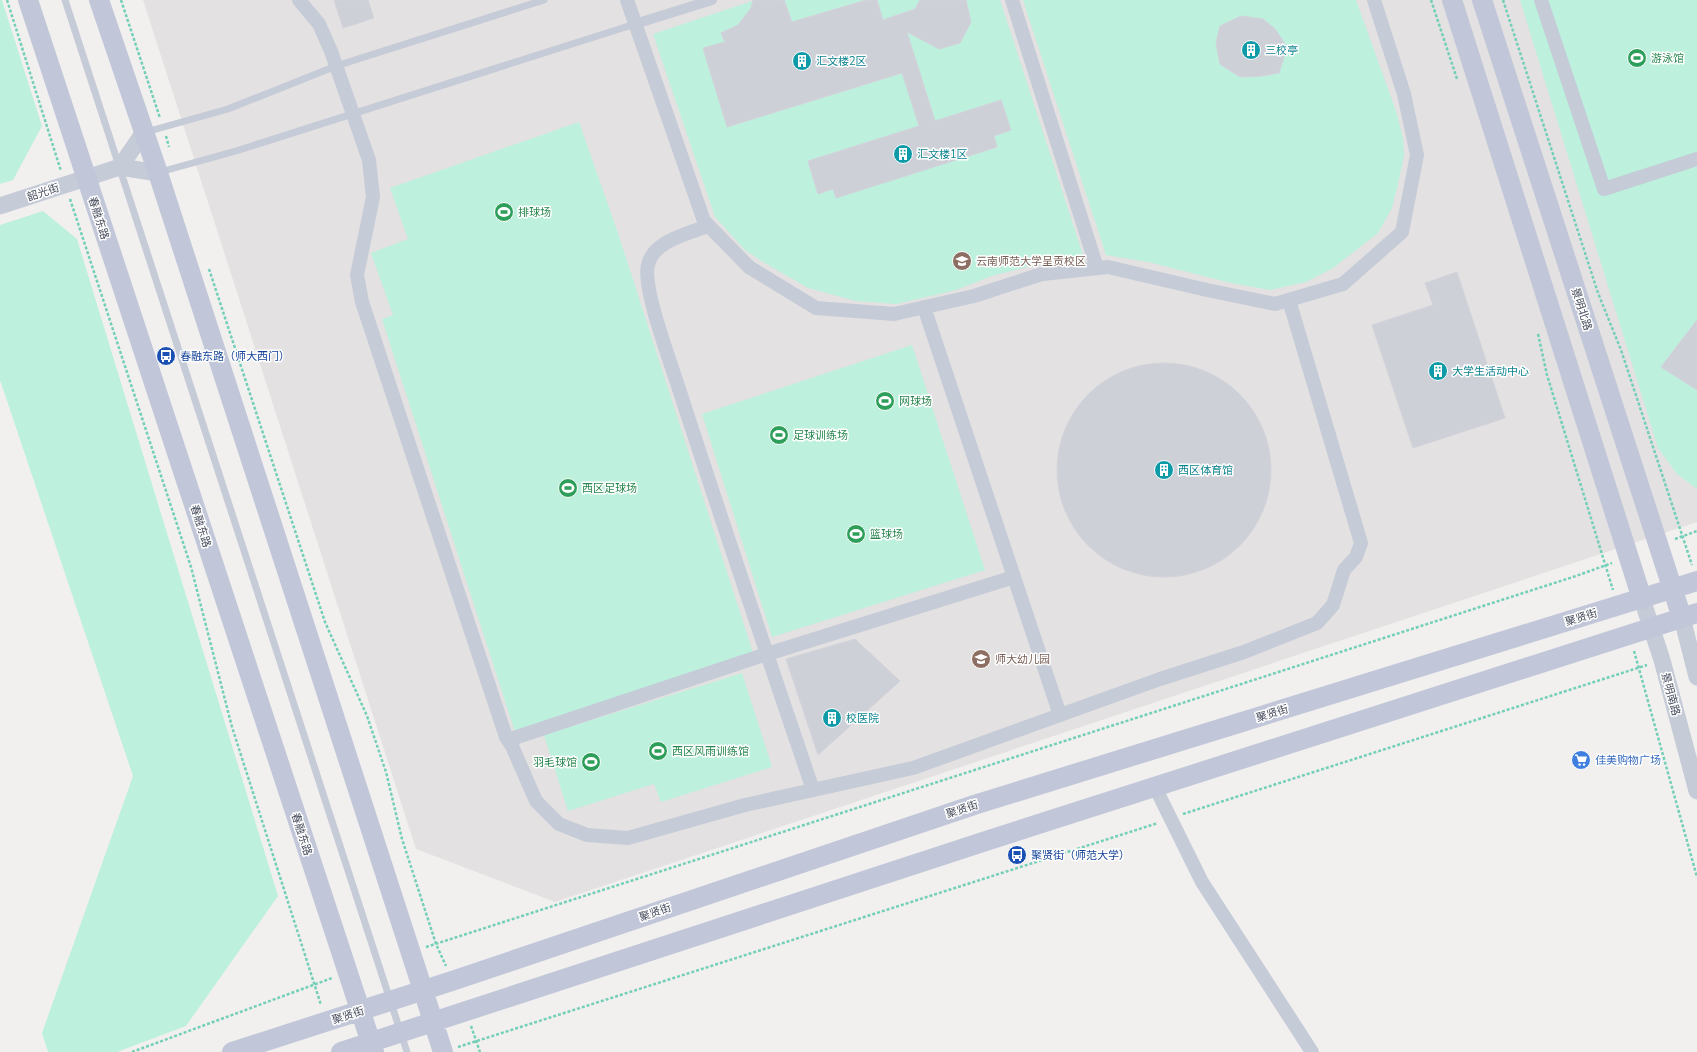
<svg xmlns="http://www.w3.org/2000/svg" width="1697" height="1052" viewBox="0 0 1697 1052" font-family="'Nunito Sans','Noto Sans SC',sans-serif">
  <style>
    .education { fill: #e3e1e1 }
    .green { fill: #bdf0dd }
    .building { fill: #ced0d7; stroke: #d3d3db }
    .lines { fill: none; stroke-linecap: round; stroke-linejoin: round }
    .path { stroke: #73cfb8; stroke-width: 2.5; stroke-dasharray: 3 2; stroke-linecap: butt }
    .service { stroke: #c5cbd7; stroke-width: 7 }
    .pedestrian { stroke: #c5cbd7; stroke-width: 10 }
    .minor { stroke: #c5cbd7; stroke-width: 14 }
    .tertiary { stroke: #c5cbd7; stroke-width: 17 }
    .secondary { stroke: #c1c7d9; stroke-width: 20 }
    .labels { text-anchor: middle; stroke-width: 3; stroke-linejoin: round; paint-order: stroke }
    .culture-label { font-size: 11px; fill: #0d838f; stroke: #fff; text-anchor: start }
    .leisure-label { font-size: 11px; fill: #27864d; stroke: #fff; text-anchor: start }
    .street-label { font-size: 11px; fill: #474d5d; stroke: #fff }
    .education-label { font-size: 11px; fill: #785e54; stroke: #fff; text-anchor: start }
    .transit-label { font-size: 11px; fill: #164399; stroke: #fff; text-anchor: start }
    .shop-label { font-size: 11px; fill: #366cbe; stroke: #fff; text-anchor: start }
  </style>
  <rect width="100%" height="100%" fill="#f2f0ef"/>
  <!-- education -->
  <path class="education" d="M143,0H1697V522L555,902L416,849Z"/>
  <!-- green -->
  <path class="green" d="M0,0H2L42,126L13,180L0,184Z
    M755,0H1000L1085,261L1062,260L1027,267L992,276L956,290L896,304L856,301L808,288L763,262L745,250L715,217L653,34Z
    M1023,0H1356L1396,111L1403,138L1404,156L1398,184L1392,208L1378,233L1333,268L1306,282L1270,290L1231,283L1148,262L1106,255Z
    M1520,0H1697V489L1677,474L1658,448Z
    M579,122L619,236L754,656L515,732L382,319L393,315L371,253L408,239L390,188Z
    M43,211L77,239L278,896L186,1026L117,1052H48L42,1033L133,776L0,380V225Z
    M912,345L985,570L772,637L702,414Z
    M742,673L772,767L661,802L654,784L568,811L544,735Z"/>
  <!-- building -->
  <path class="building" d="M334,0H368L374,18L343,28Z
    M753,0H784L792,22L866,0H877L883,20L915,9L920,0H966L971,22L960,43L939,49L907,32L935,121L1001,100L1011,130L994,136L997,147L836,198L833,189L818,194L808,161L919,126L902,73L727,127L703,48L725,42L721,33L738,25L751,8Z
    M1241,16L1263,19L1275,29L1284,42V57L1279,73L1262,76L1240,77L1220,64L1216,43L1220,26Z
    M1457,272L1505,418L1413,448L1372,325L1433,305L1425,283Z
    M1697,320V390L1661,367Z
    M1057 470a107 107 0 1 1 214 0a107 107 0 1 1-214 0Z
    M855,639L900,681L818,755L786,659Z"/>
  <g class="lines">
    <!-- path -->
    <path class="path" d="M7,0L61,171
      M121,0L160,118
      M1431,0L1457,79
      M1503,0L1598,293L1621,350L1692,565
      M166,136L169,147
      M70,199L191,567L232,727L321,1005
      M209,269L325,622L367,716L386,772L402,839L436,944L446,966
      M1538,334L1547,375L1613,590
      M1675,539L1697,531
      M1634,651L1697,877
      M1183,814L1647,665
      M426,947L1576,576L1612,563
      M471,1026L480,1052
      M458,1047L1158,823
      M132,1052L332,978"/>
    <!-- service -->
    <path class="service" d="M65,0L407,1052
      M146,132L228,109L336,66L544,0
      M160,172L236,151L635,24"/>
    <!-- pedestrian -->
    <path class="pedestrian" d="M635,24L712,0"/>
    <!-- minor -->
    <path class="minor" d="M299,0L319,24L331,51L369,160L373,197L357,275L362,302L506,737L512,746L536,801L559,824L587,835L628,838L745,805L913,768L1160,679L1244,652L1317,623L1333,605L1344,570L1356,557L1361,543L1289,300
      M627,0L704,221L749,267L816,308L894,314L974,296L1042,274L1108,267L1207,290L1275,304L1343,284L1402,232L1417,155L1404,94L1374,0
      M1012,0L1097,268
      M1541,0L1604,189L1697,159
      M708,226C689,233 653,241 648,265C642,288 672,366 680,392C723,525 768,657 813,790
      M924,307L1060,715
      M508,740L767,654L1014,577
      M1155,787L1202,882L1312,1052"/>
    <!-- tertiary -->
    <path class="tertiary" d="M120,167L144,132
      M0,206L120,167L158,173
      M1642,599L1662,660L1697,791
      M1682,618L1697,677"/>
    <!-- secondary -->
    <path class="secondary" d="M28,0L374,1052
      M99,0L158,173L443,1052
      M1452,0L1642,599
      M1482,0L1682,618
      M232,1052L452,981L974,805L1697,581
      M341,1052L989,840L1697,613"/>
  </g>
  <!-- icons -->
  <defs>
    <symbol id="building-disc" viewBox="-11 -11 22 22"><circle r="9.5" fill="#0f9aa8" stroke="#fff"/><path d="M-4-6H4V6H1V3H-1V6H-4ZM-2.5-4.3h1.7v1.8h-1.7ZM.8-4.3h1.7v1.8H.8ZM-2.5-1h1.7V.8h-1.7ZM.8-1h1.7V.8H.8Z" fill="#fff"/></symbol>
    <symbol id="stadium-disc" viewBox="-11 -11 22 22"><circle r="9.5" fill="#2e9e5b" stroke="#fff"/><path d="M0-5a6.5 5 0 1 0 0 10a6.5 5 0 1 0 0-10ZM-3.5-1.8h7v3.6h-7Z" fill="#fff"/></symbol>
    <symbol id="university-disc" viewBox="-11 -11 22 22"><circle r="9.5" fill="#8d6e63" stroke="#fff"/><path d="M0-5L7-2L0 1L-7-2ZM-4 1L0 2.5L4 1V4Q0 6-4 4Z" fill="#fff"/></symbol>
    <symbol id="bus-disc" viewBox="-11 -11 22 22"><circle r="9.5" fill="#1a4fb4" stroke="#fff"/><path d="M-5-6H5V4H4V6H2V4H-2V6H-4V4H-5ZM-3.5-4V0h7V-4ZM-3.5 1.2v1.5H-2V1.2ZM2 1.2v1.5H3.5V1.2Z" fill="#fff"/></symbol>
    <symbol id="supermarket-disc" viewBox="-11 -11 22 22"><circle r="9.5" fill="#3f7fe0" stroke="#fff"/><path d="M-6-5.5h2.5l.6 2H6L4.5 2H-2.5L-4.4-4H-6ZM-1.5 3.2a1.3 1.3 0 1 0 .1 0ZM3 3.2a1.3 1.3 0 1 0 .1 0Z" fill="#fff"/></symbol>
  </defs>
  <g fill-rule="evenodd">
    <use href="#building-disc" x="1240" y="39" width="22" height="22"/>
    <use href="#stadium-disc" x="1626" y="47" width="22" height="22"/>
    <use href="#building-disc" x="791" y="50" width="22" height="22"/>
    <use href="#building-disc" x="892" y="143" width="22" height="22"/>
    <use href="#stadium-disc" x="493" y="201" width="22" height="22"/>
    <use href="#university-disc" x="951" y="250" width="22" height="22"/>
    <use href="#bus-disc" x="155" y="345" width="22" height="22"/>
    <use href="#building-disc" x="1427" y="360" width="22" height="22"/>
    <use href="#stadium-disc" x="874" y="390" width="22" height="22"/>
    <use href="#stadium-disc" x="768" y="424" width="22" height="22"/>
    <use href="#building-disc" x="1153" y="459" width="22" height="22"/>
    <use href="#stadium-disc" x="557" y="477" width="22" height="22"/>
    <use href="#stadium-disc" x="845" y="523" width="22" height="22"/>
    <use href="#university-disc" x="970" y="648" width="22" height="22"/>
    <use href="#building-disc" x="821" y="707" width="22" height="22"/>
    <use href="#stadium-disc" x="647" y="740" width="22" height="22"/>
    <use href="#supermarket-disc" x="1570" y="749" width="22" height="22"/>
    <use href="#stadium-disc" x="580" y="751" width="22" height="22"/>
    <use href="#bus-disc" x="1006" y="844" width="22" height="22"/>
  </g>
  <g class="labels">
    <!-- culture labels -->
    <g class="culture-label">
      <text x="1265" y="54">三校亭</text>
      <text x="816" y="65">汇文楼2区</text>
      <text x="917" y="158">汇文楼1区</text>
      <text x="1452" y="375">大学生活动中心</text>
      <text x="1178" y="474">西区体育馆</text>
      <text x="846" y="722">校医院</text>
    </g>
    <!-- leisure labels -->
    <g class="leisure-label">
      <text x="1651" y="62">游泳馆</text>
      <text x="518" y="216">排球场</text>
      <text x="899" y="405">网球场</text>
      <text x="793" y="439">足球训练场</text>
      <text x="582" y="492">西区足球场</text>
      <text x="870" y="538">篮球场</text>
      <text x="672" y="755">西区风雨训练馆</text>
      <text x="577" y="766" text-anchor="end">羽毛球馆</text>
    </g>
    <!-- street labels -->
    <g class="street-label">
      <text transform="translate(43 192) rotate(-18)" y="4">韶光街</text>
      <text transform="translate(99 218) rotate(72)" y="4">春融东路</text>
      <text transform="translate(1582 309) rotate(72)" y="4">景明北路</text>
      <text transform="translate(201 526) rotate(72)" y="4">春融东路</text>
      <text transform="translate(1581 617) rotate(-17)" y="4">聚贤街</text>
      <text transform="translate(1671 694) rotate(75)" y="4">景明南路</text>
      <text transform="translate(1272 713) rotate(-17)" y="4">聚贤街</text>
      <text transform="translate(962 809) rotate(-18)" y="4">聚贤街</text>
      <text transform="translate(302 834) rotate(72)" y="4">春融东路</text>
      <text transform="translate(655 912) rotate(-19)" y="4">聚贤街</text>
      <text transform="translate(348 1015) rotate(-18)" y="4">聚贤街</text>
    </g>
    <!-- education labels -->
    <g class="education-label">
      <text x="976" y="265">云南师范大学呈贡校区</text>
      <text x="995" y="663">师大幼儿园</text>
    </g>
    <!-- transit labels -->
    <g class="transit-label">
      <text x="180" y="360">春融东路（师大西门）</text>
      <text x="1031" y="859">聚贤街（师范大学）</text>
    </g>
    <!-- shop labels -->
    <g class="shop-label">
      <text x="1595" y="764">佳美购物广场</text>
    </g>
  </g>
</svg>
